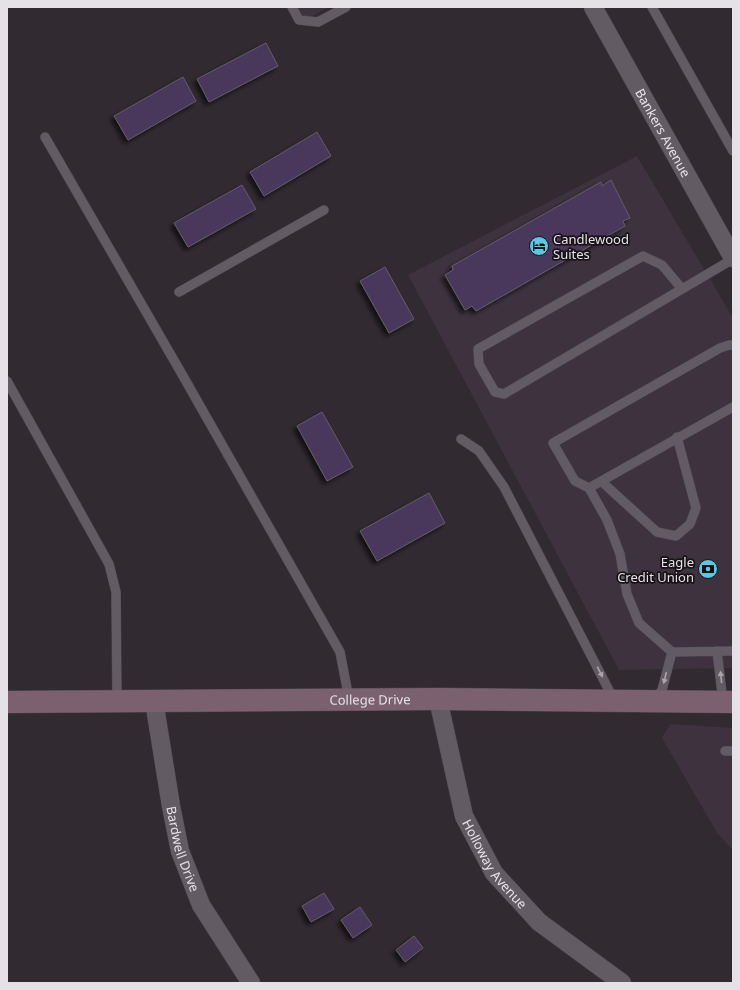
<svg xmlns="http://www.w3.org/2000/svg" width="740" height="990" viewBox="0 0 740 990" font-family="'Noto Sans',sans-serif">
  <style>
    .built { fill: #3d323d }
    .building { fill: #48375c; stroke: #615d67; filter: url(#shadow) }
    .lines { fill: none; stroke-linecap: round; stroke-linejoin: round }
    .lane-casing { stroke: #4e484e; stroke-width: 10 }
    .street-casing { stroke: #4e484e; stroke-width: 19 }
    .secondary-casing { stroke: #4e484e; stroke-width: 23 }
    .lane { stroke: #635b63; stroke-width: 9 }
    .street { stroke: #635b63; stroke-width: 18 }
    .secondary { stroke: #7b6170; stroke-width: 22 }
    .oneway { fill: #aba5ab }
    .labels { text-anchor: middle; stroke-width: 3.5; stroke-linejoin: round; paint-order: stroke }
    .street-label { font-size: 13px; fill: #e6e1e6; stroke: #171317 }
    .poi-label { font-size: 13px; fill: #e6e1e6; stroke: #171317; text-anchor: start }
  </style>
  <defs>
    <filter id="shadow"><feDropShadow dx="-3.5" dy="3.5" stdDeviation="2" flood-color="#0009"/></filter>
  </defs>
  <rect width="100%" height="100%" fill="#312a31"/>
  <!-- built -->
  <path class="built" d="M288,7H329L297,24Z
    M637,156L733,318V668L619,670L408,275Z
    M670,724L733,728V851L716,831L662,738Z"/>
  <!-- building -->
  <path class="building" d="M266,43L278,66L209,102L197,79Z
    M183,77L196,101L128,140L114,116Z
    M317,132L331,156L264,196L250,172Z
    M611,180L630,218L623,221L625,226L476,311L472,306L465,310L445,275L453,270L452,266L601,182L602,186Z
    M242,185L256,209L188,247L174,223Z
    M385,267L414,319L389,333L360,281Z
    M322,412L353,467L327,481L297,426Z
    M429,493L445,523L377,561L360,531Z
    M324,893L334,909L311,922L302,906Z
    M360,907L372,925L353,938L341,920Z
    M414,936L423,948L405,962L396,950Z"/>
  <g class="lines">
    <defs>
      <path id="lane" d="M292,7L299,20L318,22L346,7
        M652,7L733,151
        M45,137L179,369L340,652L349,699
        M682,289L662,265L643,256L478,349L479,364L495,392L504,394L733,259
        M179,292L324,210
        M7,381L109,564L116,592L117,701
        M733,407L589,488L607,520L620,554L627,594L639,623L672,652L733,651
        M461,439L479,451L504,487L614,700
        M601,481L657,532L676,536L690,524L696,508L677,437
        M589,488L575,481L553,443L720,348L729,345H733
        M717,651L723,702
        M655,699L662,690L672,652
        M725,751H733"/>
      <g id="street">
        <path id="s1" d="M593,7L733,258"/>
        <path id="s2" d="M438,699L464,816L494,873L539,922L622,983"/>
        <path id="s3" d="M154,701L171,806L180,851L201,905L251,983"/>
      </g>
      <g id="secondary">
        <path id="s4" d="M7,702L438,699L733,702"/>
      </g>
    </defs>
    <!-- lane casing -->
    <use href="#lane" class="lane-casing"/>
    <!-- street casing -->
    <use href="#street" class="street-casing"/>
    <!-- secondary casing -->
    <use href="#secondary" class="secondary-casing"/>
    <!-- lane -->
    <use href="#lane" class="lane"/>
    <!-- street -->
    <use href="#street" class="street"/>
    <!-- secondary -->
    <use href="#secondary" class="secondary"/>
  </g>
  <!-- one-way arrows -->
  <defs><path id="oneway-solid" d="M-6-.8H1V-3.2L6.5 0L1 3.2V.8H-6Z"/></defs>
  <g class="oneway">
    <use href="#oneway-solid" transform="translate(600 672) rotate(63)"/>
    <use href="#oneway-solid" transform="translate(721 677) rotate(-96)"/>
    <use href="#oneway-solid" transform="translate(665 678) rotate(103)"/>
  </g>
  <!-- icons -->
  <defs>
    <symbol id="hotel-disc" viewBox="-11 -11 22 22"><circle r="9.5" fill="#57c9e2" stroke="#171317"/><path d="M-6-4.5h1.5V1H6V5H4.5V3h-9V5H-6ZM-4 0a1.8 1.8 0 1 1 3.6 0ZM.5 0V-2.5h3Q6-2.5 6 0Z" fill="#111"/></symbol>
    <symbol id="bank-disc" viewBox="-11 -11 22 22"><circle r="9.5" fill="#57c9e2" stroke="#171317"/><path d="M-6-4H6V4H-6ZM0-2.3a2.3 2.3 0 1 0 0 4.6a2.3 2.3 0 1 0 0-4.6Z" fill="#111"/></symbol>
  </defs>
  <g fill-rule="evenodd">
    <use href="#hotel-disc" x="528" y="235" width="22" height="22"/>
    <use href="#bank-disc" x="697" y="558" width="22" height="22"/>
  </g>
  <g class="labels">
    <!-- street labels -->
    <g class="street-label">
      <text dy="5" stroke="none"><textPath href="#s1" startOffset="144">Bankers Avenue</textPath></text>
      <text dy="5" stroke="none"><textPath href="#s4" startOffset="363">College Drive</textPath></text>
      <text dy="5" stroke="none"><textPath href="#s3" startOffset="151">Bardwell Drive</textPath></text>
      <text dy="5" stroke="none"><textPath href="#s2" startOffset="177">Holloway Avenue</textPath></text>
    </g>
    <!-- poi labels -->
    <g class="poi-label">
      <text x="553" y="244">Candlewood<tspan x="553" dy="15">Suites</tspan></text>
      <text x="694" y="567" text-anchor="end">Eagle<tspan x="694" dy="15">Credit Union</tspan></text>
    </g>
  </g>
  <!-- border -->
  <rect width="740" height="990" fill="none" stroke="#e6e1e6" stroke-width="16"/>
</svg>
